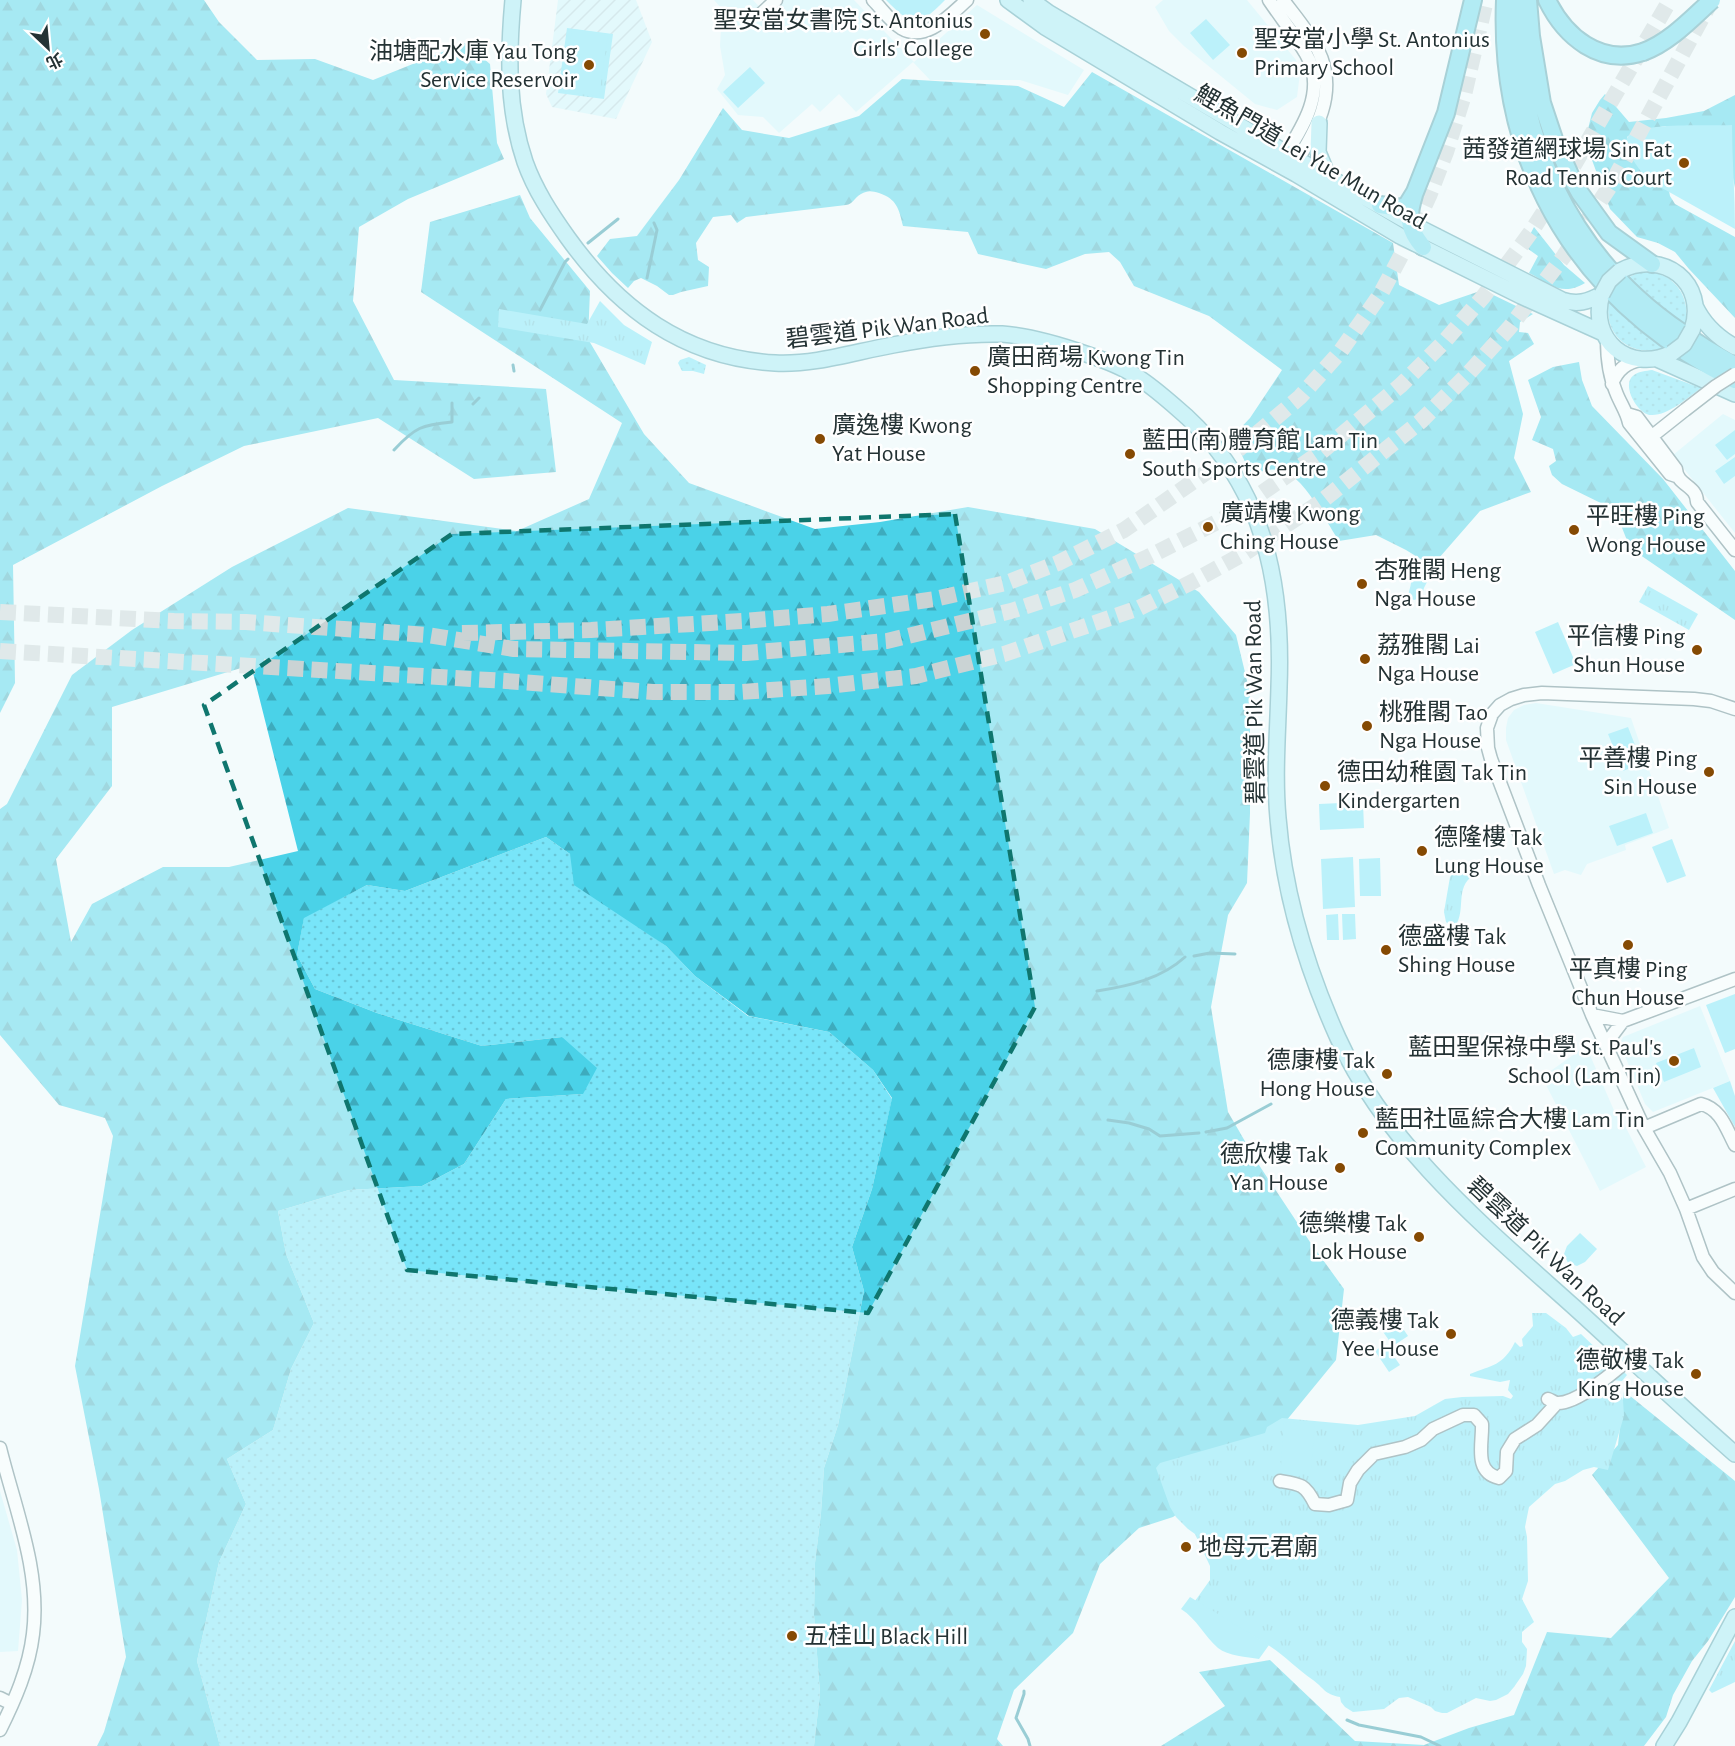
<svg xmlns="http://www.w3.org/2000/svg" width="1735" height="1746" viewBox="0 0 1735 1746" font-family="'Alegreya Sans','Noto Sans TC',sans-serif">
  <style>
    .built { fill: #d1f6fd }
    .industrial { fill: url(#industrial-furrows) }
    .grass { fill: url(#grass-dots) }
    .forest { fill: url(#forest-firs); fill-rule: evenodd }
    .park { fill: url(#park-tufts) }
    .garden { fill: #78e5f9 }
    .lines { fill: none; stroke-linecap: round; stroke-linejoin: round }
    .stream { stroke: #2e96a6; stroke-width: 3 }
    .highway-tunnel { stroke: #cad3d4; stroke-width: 16; stroke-dasharray: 16 8; stroke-linecap: butt }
    .minor-casing { stroke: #5d7e85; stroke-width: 15 }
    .major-casing { stroke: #4e9eac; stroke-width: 18 }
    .highway-casing { stroke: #4e9eac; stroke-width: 20 }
    .minor { stroke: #fff; stroke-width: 12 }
    .major { stroke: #a3e8f4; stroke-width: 15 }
    .highway { stroke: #65d8ec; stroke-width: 16 }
    .minor-bridge-casing { stroke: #5d7e85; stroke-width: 15; stroke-linecap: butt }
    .major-bridge-casing { stroke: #4e9eac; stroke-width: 18; stroke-linecap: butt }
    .highway-bridge-casing { stroke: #4e9eac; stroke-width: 20; stroke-linecap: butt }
    .minor-bridge { stroke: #fff; stroke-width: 12 }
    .major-bridge { stroke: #a3e8f4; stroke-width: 15 }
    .highway-bridge { stroke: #65d8ec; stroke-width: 16 }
    .marked { fill: none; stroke: #0f766e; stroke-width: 4.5; stroke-dasharray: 12 8; stroke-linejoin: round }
    .poi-dot { fill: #854a03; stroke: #fff; stroke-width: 2 }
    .labels { text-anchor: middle; stroke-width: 5; stroke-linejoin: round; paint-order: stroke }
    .poi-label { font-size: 24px; fill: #243234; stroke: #fff; text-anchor: start }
    .street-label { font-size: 24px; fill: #243234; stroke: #fff }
  </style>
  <defs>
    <pattern id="industrial-furrows" width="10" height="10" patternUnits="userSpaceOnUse" patternTransform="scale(1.5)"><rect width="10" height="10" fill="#d1f6fd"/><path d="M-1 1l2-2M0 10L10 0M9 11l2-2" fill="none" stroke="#b3d3d9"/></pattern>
    <pattern id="grass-dots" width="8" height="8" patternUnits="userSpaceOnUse" patternTransform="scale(1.5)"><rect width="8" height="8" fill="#78e5f9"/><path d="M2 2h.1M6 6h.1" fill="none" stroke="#68c5d6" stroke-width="1.8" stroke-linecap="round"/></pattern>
    <pattern id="forest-firs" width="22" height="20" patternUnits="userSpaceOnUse" patternTransform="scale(1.5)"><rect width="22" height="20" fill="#4ad2e8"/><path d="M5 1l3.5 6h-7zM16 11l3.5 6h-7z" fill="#3dabbd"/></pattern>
    <pattern id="park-tufts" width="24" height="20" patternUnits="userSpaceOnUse" patternTransform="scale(1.5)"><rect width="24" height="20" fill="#78e5f9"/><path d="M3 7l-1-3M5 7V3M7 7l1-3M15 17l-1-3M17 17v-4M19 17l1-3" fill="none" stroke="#68c5d6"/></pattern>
  </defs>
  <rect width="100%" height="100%" fill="#f3fbfc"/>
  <!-- built -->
  <path class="built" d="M714,0H753L767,15L784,0H854L914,62L977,5L1084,70L1068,95L1020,80H930L913,62L856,112L839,94L820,112L812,104L779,133L763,117L738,115L717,89L725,75L720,46L722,9Z
    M1163,0H1247L1296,60L1300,73L1297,97L1277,110L1255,104L1184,46L1169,31L1155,7Z
    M1723,414L1735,420V533L1673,455Z
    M1536,703L1631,718L1669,828L1625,845L1626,850L1587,864L1581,875L1565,870L1554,874L1506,740V728L1508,718L1514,710L1524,705Z
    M1700,1006L1730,1081L1653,1112L1645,1104L1625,1056L1626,1055L1622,1044L1620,1043L1623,1037Z
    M1586,1046L1616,1115L1621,1118L1646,1167L1600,1191L1542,1077Z
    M0,1491L17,1550L22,1600L18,1651L0,1652Z"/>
  <!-- industrial -->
  <path class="industrial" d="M558,0H636L652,42L616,119L552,107L546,94Z"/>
  <!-- grass -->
  <path class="grass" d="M1652,272C1678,277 1691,300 1685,325L1664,311L1627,278L1638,273Z
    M1609,302L1635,326L1663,348C1631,358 1603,336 1609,302Z
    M689,357L706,365L704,374L693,371H682L678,363L680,360Z
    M1652,370L1701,388C1688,398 1667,416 1651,415C1638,415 1620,384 1634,375C1639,371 1646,371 1652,370Z
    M546,837L570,854L631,921L666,946L695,976L748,1016L829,1032L873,1070L892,1099L872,1189L852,1247L864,1291L838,1425L824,1468L821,1513L815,1563L814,1615L820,1693L814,1746H220L197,1661L219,1562L246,1504L227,1459L273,1430L291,1369L314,1323L286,1254L278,1211L349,1190L422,1186L464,1164L506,1099L583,1094L562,1037L482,1046L377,1013L315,989L297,955L304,917L367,885L405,891Z"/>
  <!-- forest -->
  <path class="forest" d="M0,0H204L219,22L257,60L315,59L373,80L465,43L490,64L497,143L504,159L408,199L359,227L353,301L394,380L546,389L556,472L474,479L378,418L244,446L162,486L13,565L15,683L0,713Z
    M1092,72L1393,243L1399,285L1439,305L1483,290L1533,314L1520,322L1519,332L1528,333L1534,344L1509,361L1523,414L1514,458L1531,492L1480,511L1432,566L1406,550L1376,535L1339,541C1326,522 1303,473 1279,470C1269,468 1260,472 1251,475L1240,451L1230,439L1250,418L1282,370L1209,316L1134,286L1120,262L1109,252L1085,254L1046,269L978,254L968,232L903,226C899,209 897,199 879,193C872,191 868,190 861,194C854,198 853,204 846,205L746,217L737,223L731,215L713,217L696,243L698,260L709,267L708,286L681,292L673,295H669L657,286L641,278L634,281L628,288L612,273L597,256L610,239L637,236L679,180L723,108L742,130L789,138L859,116L902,79L1018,86L1064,107Z
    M1605,94L1629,122L1666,118L1704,111L1735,95V188L1733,178L1666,126L1635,131L1627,137L1646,179L1669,191L1670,196L1675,204L1735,237V318L1689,269L1675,252L1658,243L1637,237L1610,209L1585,141L1592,113L1600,100Z
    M520,195L530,218L590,291L588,339L644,434L689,483L815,529L880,522L968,507L1095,529L1199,592L1236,635L1250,693V813L1247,883L1228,915L1211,1007L1228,1112L1257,1162L1310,1242L1344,1289L1336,1360L1258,1455L1173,1517L1139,1528L1100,1564L1073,1633L1014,1690L997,1739L1003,1746H814L820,1693L814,1615L815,1563L821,1513L824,1468L838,1425L864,1291L852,1247L872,1189L892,1098L873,1070L829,1032L749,1016L695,976L666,946L574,885L570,854L546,837L405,891L367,885L304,918L297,955L315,989L377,1013L482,1046L562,1037L597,1068L583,1094L506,1099L464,1164L422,1186L349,1190L278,1211L286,1254L314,1323L291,1369L273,1430L227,1459L246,1504L219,1562L197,1661L220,1746H97L104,1732L126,1657L99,1489L75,1366L113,1136L105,1118L59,1105L0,1035V809L7,804L72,675L132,630L232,567L348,508L517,531L589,499L622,423L421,292L430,222ZM251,665L298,851L229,867H163L92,904L71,942L56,859L112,786V707Z
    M1534,227L1564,265L1585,283C1562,297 1550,284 1529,273L1538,256L1524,246Z
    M1579,362L1582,380L1592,406L1663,479L1735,571V620L1630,548L1615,510L1562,484L1552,475L1549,466L1556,461L1553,449L1532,440L1541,417L1528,380L1553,367Z
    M1624,1391L1735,1481V1597L1708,1641L1692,1661L1673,1695L1666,1717L1644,1746H1161L1225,1706L1199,1672L1270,1660L1355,1741L1424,1745L1469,1728L1514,1715L1547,1632L1611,1638L1669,1578L1592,1475L1618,1445Z"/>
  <!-- park -->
  <path class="park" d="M567,28L613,34L604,99L558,93Z
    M600,301L624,325L652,342L645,365L594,343L498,327L499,309L587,324Z
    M1420,563C1439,568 1429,577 1424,588C1423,591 1422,595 1420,598L1414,600C1405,595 1410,592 1411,583C1412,572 1407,568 1420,563Z
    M1648,586L1698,614L1689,630L1639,602Z
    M1461,870L1467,872L1470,878C1455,891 1467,915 1453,928L1446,922L1444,912L1450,877L1455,871Z
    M1532,1313H1546L1566,1328L1573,1337L1581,1334L1619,1370L1621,1369L1627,1375L1622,1381L1612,1380L1623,1400L1624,1416L1608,1470L1594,1467L1583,1470L1565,1481L1555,1484L1529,1507L1525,1527L1527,1537L1528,1581L1522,1599L1534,1622L1522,1632V1642L1527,1649L1526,1666L1523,1674L1514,1687L1508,1694L1496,1700L1490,1701L1476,1698L1447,1713H1442L1435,1711L1431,1707L1408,1697L1399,1698L1384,1709L1353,1712L1345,1707L1341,1702L1340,1697C1324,1694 1324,1688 1313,1680C1297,1669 1285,1656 1268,1645C1244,1630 1218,1617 1195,1601L1210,1580V1566L1195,1534L1188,1529L1176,1517L1170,1507L1156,1468L1160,1463L1265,1433L1267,1427L1282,1418L1358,1425L1415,1416L1445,1399L1462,1397L1503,1396L1511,1399L1513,1396L1508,1390L1510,1380L1500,1382L1470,1376V1374C1492,1365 1503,1366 1515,1342L1520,1347L1523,1346L1522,1339L1533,1326Z
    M1735,1641V1682L1712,1693L1709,1690Z"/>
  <!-- garden -->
  <path class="garden" d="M886,0H945C917,28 914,28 886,0Z
    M1206,19L1230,45L1213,60L1190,33Z
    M572,29L608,34L599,96L563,91Z
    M750,67L765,83L738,108L723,92Z
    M1732,125C1732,160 1735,194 1735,229L1646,179L1624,147C1626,140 1627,135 1634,132C1652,123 1710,126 1732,125Z
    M1735,430V454L1727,460L1715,445Z
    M1735,457V476L1724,484L1715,471Z
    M1558,622L1576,664L1553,674L1535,632Z
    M1628,727L1642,763L1623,771L1608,734Z
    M1363,802L1364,828L1320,830L1319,804Z
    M1646,813L1653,833L1617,846L1609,826Z
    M1672,839L1686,876L1667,883L1652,847Z
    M1353,857L1355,907L1323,909L1321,859Z
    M1380,858L1381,896H1360L1359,859Z
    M1338,914L1339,940H1327L1326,915Z
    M1342,914H1355L1356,939L1343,940Z
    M1735,994V1049L1725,1053L1706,1005Z
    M1694,1048L1701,1067L1664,1082L1656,1063Z
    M1730,1081L1735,1096V1127L1713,1088Z
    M1580,1233L1597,1249L1585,1262L1577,1266L1568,1263L1564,1254L1567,1246Z
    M1389,1308L1408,1336L1393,1346L1374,1319Z
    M1385,1344L1400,1365L1389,1372L1375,1351Z
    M1284,1422L1315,1424L1311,1468L1281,1466Z
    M1190,1597L1269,1645L1259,1659C1247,1657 1228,1656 1218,1648C1204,1636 1197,1619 1181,1609Z"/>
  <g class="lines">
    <!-- stream -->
    <path class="stream" d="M588,243L618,219
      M647,278L657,230L654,223
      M540,310L565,262L568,259
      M513,365L514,371
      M473,404L479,398
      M394,450C415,427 422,425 452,422V403
      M1194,956L1210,953L1235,954
      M1097,991C1129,986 1161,979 1185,957
      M1108,1120L1129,1123L1149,1129L1160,1136L1199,1133
      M1206,1132L1227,1128L1271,1104
      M1024,1691V1694L1016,1718L1028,1739L1030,1746
      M1347,1720L1359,1725L1421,1737L1440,1746"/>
    <!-- highway-tunnel -->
    <path class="highway-tunnel" d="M0,612L174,621L246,622L428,635L514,649L746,653L887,641L1011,611L1075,590L1148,557L1227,517L1321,452L1401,385L1443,343L1483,297L1531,232L1574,165L1670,0
      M462,633L591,630L743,621L828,614L935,599L1006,583L1058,563L1124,530L1234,453L1300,397L1340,352L1380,295L1403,252L1429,196L1446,152L1464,95L1486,0
      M0,651L506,681L653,692H741L828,686L916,676L1004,654L1139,608L1192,582L1245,553L1322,501L1421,421L1468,374L1510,327L1564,256L1612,183L1709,5"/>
    <defs>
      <path id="minor" d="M873,0C882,9 890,21 901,28C926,43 950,15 967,0
        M1269,0C1281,18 1295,35 1306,54C1328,91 1301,130 1281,161
        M1283,0C1295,16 1309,32 1318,50C1339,92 1316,132 1293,167
        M762,13L776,0
        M1607,340C1607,358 1609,376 1616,392C1620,403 1627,412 1629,423L1670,474L1676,476
        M1612,384C1617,370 1626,362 1641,360
        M1627,414L1637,417L1676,469C1677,486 1697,485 1697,502L1735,550
        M1645,437H1651L1685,410
        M1735,709L1711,701L1694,699L1542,693L1524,695L1511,699L1500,705L1492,714L1487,728L1488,748L1491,759L1539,885L1592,1015L1644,1128L1670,1173L1686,1209L1703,1257L1713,1272L1735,1293
        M1592,1015L1623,1021L1735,979
        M1607,1047L1611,1037L1623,1021
        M1644,1128L1701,1104C1721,1109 1726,1128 1735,1145
        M1686,1209L1735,1189
        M1548,1399C1551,1400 1553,1402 1557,1403C1577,1404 1614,1372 1629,1359
        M0,1448C15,1509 41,1571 33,1634C29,1668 15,1700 0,1730
        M1280,1481C1300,1484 1305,1484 1315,1504L1329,1505L1347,1500L1350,1483L1358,1470L1374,1454L1405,1447L1421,1440L1433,1429L1463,1415H1474L1482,1424C1483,1443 1473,1472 1499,1478L1506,1471L1507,1452L1515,1439L1537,1425L1557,1403
        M0,1698L12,1704"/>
      <path id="major" d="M513,0C508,55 507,109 525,162C535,190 551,214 568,238C619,309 684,358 775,363C815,365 854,352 893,345C928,338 965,333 1002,334C1030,336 1060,345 1086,354C1104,360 1121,366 1136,376C1155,388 1171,403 1187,417C1265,489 1283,585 1279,687C1278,730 1274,774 1278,818C1284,893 1307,969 1338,1038C1388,1148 1486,1228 1574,1307C1628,1356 1680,1406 1735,1454
        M1008,0L1045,27L1220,132L1296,174L1400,236L1521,296L1603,333
        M1031,0L1049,13L1286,153L1410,223L1562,300C1577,305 1588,302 1602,294
        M1319,123L1318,152L1328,176
        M1620,271C1663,248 1708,283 1692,330
        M1602,294C1588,340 1629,374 1672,353
        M1695,306C1704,325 1717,337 1735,347
        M1657,359L1735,394
        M1664,1746L1679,1722L1735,1617"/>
      <path id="highway" d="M1505,0C1498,171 1583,305 1735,380
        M1519,0C1511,132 1570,257 1681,332C1698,344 1716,355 1735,365
        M1528,0L1531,36L1542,103L1554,139L1571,177L1580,193L1609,233L1652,264
        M1547,0C1565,37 1600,66 1643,52
        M1414,195C1407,218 1408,229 1423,247
        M1380,205L1400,208L1407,205L1415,192L1446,113L1473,0"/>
    </defs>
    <!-- minor casing -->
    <use href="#minor" class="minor-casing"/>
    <!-- major casing -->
    <use href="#major" class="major-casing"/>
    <!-- highway casing -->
    <use href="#highway" class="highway-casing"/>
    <!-- minor -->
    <use href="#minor" class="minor"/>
    <!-- major -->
    <use href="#major" class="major"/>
    <!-- highway -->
    <use href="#highway" class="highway"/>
    <defs>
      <path id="minor-bridge" d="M1685,410L1716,386L1735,374"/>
      <path id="major-bridge" d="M1602,294L1609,281L1620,271
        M1672,353L1684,344L1692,330"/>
      <path id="highway-bridge" d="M1643,52C1670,42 1691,19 1712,0"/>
    </defs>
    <!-- minor-bridge casing -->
    <use href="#minor-bridge" class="minor-bridge-casing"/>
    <!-- major-bridge casing -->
    <use href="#major-bridge" class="major-bridge-casing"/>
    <!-- highway-bridge casing -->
    <use href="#highway-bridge" class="highway-bridge-casing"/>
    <!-- minor-bridge -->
    <use href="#minor-bridge" class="minor-bridge"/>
    <!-- major-bridge -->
    <use href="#major-bridge" class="major-bridge"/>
    <!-- highway-bridge -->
    <use href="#highway-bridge" class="highway-bridge"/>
  </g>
  <!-- marked area -->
  <path d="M0 0H1735V1746H0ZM955,514L1035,1007L868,1313L407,1270L204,705L452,534Z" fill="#f3fbfc" fill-opacity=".55" fill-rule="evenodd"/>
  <path class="marked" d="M955,514L1035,1007L868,1313L407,1270L204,705L452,534Z"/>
  <!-- markers -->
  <g class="poi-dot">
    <circle cx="985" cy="34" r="6"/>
    <circle cx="1242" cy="53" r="6"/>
    <circle cx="589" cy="65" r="6"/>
    <circle cx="1684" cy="163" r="6"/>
    <circle cx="975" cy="371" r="6"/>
    <circle cx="820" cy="439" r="6"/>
    <circle cx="1130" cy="454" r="6"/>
    <circle cx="1208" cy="527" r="6"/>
    <circle cx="1574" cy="530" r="6"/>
    <circle cx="1362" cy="584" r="6"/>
    <circle cx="1697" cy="650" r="6"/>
    <circle cx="1365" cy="659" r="6"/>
    <circle cx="1367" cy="726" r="6"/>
    <circle cx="1709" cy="772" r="6"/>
    <circle cx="1325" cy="786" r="6"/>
    <circle cx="1422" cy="851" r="6"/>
    <circle cx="1628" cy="945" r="6"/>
    <circle cx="1386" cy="950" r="6"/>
    <circle cx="1674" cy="1061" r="6"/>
    <circle cx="1387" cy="1074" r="6"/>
    <circle cx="1363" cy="1133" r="6"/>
    <circle cx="1340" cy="1168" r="6"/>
    <circle cx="1419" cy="1237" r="6"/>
    <circle cx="1451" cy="1334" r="6"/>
    <circle cx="1696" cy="1374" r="6"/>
    <circle cx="1186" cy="1547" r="6"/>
    <circle cx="792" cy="1636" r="6"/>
  </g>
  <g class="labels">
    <!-- poi labels -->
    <g class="poi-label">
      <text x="973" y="28" text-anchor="end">聖安當女書院 St. Antonius<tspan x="973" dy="28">Girls' College</tspan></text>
      <text x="1254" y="47">聖安當小學 St. Antonius<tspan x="1254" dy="28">Primary School</tspan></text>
      <text x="577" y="59" text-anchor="end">油塘配水庫 Yau Tong<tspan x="577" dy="28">Service Reservoir</tspan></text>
      <text x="1672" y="157" text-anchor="end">茜發道網球場 Sin Fat<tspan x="1672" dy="28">Road Tennis Court</tspan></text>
      <text x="987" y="365">廣田商場 Kwong Tin<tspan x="987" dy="28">Shopping Centre</tspan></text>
      <text x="832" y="433">廣逸樓 Kwong<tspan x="832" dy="28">Yat House</tspan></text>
      <text x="1142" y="448">藍田(南)體育館 Lam Tin<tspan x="1142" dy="28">South Sports Centre</tspan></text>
      <text x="1220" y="521">廣靖樓 Kwong<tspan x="1220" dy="28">Ching House</tspan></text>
      <text x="1586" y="524">平旺樓 Ping<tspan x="1586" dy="28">Wong House</tspan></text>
      <text x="1374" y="578">杏雅閣 Heng<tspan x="1374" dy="28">Nga House</tspan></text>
      <text x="1685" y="644" text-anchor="end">平信樓 Ping<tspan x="1685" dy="28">Shun House</tspan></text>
      <text x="1377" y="653">荔雅閣 Lai<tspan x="1377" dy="28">Nga House</tspan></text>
      <text x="1379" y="720">桃雅閣 Tao<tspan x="1379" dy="28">Nga House</tspan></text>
      <text x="1697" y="766" text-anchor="end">平善樓 Ping<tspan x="1697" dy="28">Sin House</tspan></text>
      <text x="1337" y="780">德田幼稚園 Tak Tin<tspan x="1337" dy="28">Kindergarten</tspan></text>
      <text x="1434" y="845">德隆樓 Tak<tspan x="1434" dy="28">Lung House</tspan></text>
      <text x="1398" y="944">德盛樓 Tak<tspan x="1398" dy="28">Shing House</tspan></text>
      <text x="1628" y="977" text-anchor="middle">平真樓 Ping<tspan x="1628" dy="28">Chun House</tspan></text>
      <text x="1662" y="1055" text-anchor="end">藍田聖保祿中學 St. Paul's<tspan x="1662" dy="28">School (Lam Tin)</tspan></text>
      <text x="1375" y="1068" text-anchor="end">德康樓 Tak<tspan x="1375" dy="28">Hong House</tspan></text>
      <text x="1375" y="1127">藍田社區綜合大樓 Lam Tin<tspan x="1375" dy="28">Community Complex</tspan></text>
      <text x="1328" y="1162" text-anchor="end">德欣樓 Tak<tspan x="1328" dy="28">Yan House</tspan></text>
      <text x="1407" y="1231" text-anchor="end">德樂樓 Tak<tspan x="1407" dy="28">Lok House</tspan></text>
      <text x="1439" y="1328" text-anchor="end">德義樓 Tak<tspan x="1439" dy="28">Yee House</tspan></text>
      <text x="1684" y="1368" text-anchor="end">德敬樓 Tak<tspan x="1684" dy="28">King House</tspan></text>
      <text x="1198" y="1555">地母元君廟</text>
      <text x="804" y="1644">五桂山 Black Hill</text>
    </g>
    <!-- street labels -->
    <g class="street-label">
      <text transform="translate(1311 157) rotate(30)" y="8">鯉魚門道 Lei Yue Mun Road</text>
      <text transform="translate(887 327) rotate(-7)" y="8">碧雲道 Pik Wan Road</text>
      <text transform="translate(1254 702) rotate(-91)" y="8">碧雲道 Pik Wan Road</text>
      <text transform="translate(1546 1251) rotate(43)" y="8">碧雲道 Pik Wan Road</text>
    </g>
  </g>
  <!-- north arrow -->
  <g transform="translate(48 48) rotate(154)" stroke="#ffffff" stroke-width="4.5" paint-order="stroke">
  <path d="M0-4.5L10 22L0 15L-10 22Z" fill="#243234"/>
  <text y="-9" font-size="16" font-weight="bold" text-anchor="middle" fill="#243234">北</text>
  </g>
</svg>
